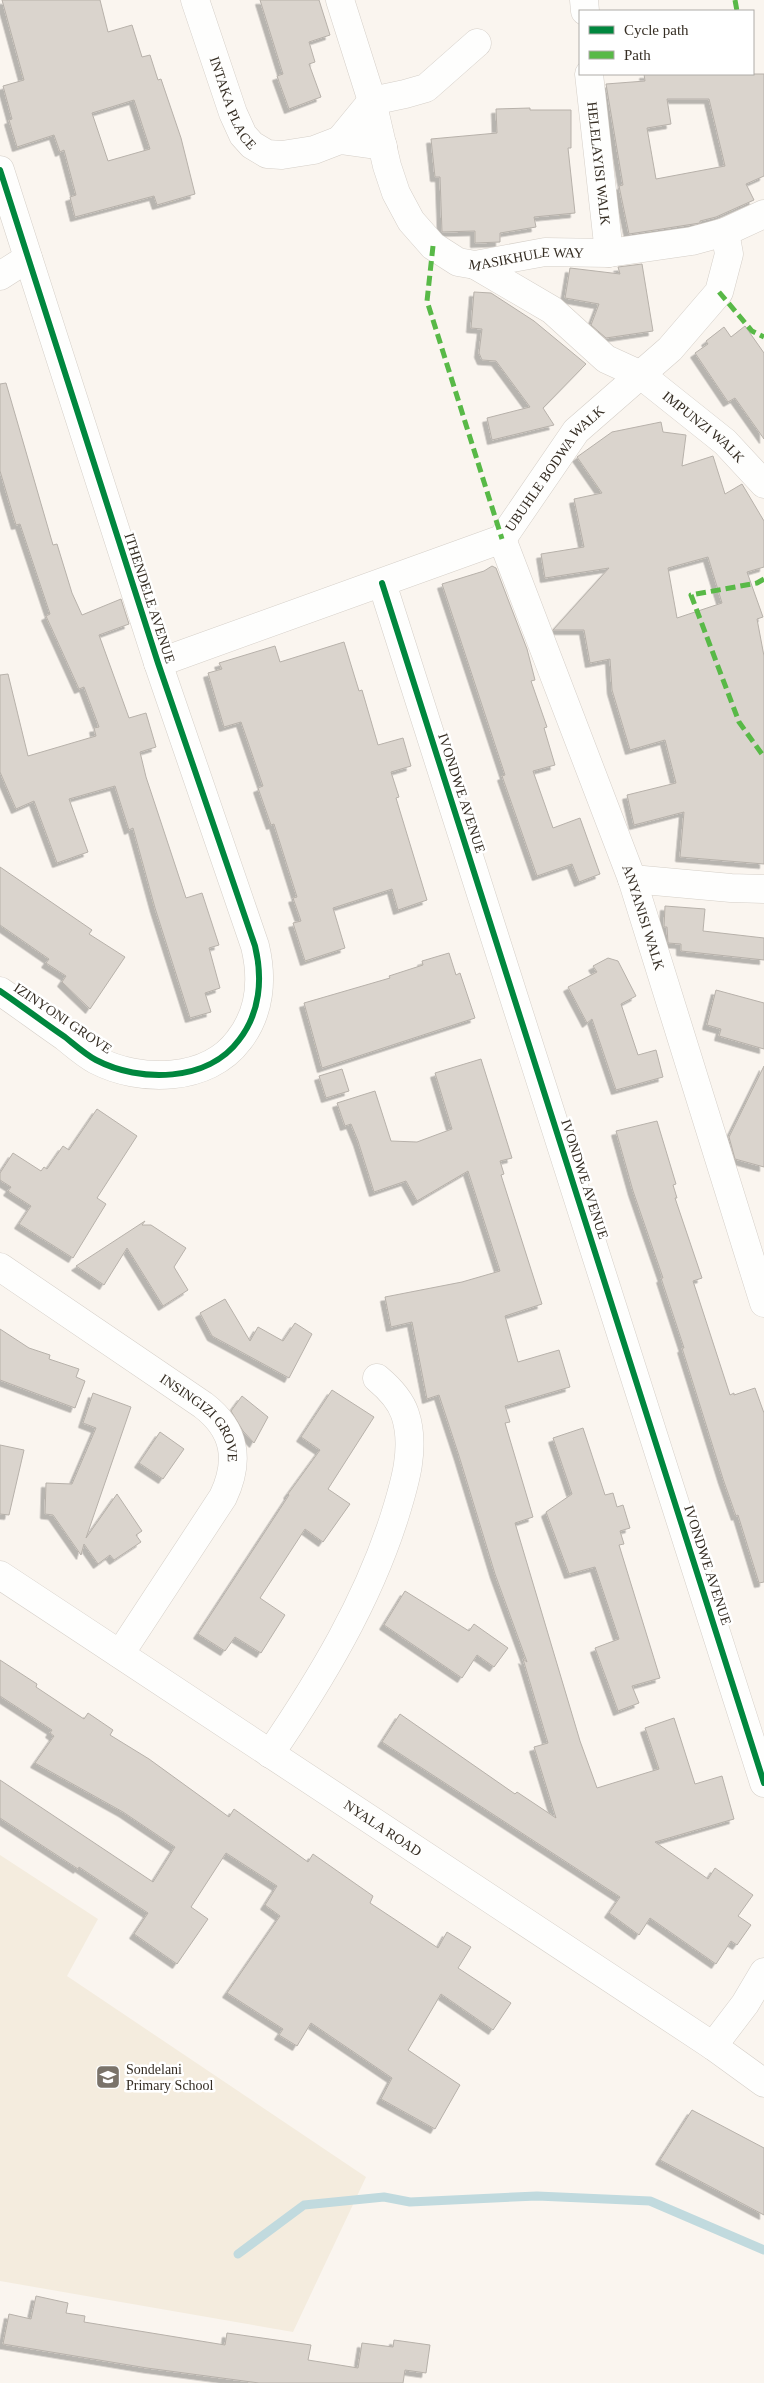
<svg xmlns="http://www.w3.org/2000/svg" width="764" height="2383" viewBox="0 0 764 2383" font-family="Georgia,serif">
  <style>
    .education { fill: #f4ecde }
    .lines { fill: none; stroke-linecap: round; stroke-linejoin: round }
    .stream { stroke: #c1dade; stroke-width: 9 }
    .building { fill: #dad4cd; stroke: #b7b1aa; fill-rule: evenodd; filter: url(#shadow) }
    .minor-casing { stroke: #d5cfc8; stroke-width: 29 }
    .minor { stroke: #fefefd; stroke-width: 28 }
    .quiet { stroke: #58b947; stroke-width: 5; stroke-dasharray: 10 5; stroke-linecap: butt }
    .cycleway-casing { stroke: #fff; stroke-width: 9 }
    .cycleway { stroke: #00873e; stroke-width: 6 }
    .labels { text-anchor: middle; stroke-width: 5; stroke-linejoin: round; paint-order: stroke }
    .street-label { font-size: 14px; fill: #352d23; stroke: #fff }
    .poi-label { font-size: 14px; fill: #352d23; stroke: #fff; text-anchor: start }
  </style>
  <defs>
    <filter id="shadow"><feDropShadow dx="-4.5" dy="4.5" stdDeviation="0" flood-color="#0004"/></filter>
  </defs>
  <rect width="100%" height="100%" fill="#faf5ef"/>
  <!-- education -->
  <path class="education" d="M0,1855L98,1919L67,1976L366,2177L293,2332L0,2281Z"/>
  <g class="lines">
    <!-- stream -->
    <path class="stream" d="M238,2254L304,2205L384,2197L410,2202L537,2196L650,2201L764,2250"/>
  </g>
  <!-- building -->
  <path class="building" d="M2,0H100L108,32L132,25L142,57L150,55L158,80L161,79L181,138L195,194L157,205L154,196L75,217L70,197L76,195L64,150L60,152L54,135L17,147L9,120L12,119L3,86L24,80ZM134,100L150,149L108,161L92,113Z
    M260,0H319L330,35L309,42L315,62L309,64L321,97L289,109L277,76L283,74Z
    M644,74H764V176L746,184L754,200L716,217L700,221V223L629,234L619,186L623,185L606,84L645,81ZM667,99H709L725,166L656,179L647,128L671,124Z
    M530,108V110H571V148H568L575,213L534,217L536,227L500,233V242L475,243V231L442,232L440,177H435L431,139L497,133L496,109Z
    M642,264L653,331L606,338L591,325L599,304L565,298L570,268L620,274L618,267Z
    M474,292L491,293L534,321L586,364L543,408L554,425L492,440L487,418L530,407L496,361L482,360L479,353L482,329L471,328Z
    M745,326L764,353V439L735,398L728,402L695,353L708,344L706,341L724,327L731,337Z
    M6,383L53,545L57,544L72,593L82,615L121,599L129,624L99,635L129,718L146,713L156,747L140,752L146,777L186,898L202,893L219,945L209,948L220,988L205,993L211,1012L190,1018L155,908L133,828L129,830L115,786L69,799L88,852L57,863L34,801L16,809L0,772V675L8,674L28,756L96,736L94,728L99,727L84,687L79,689L46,616L50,614L20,524L16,525L0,471V384Z
    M661,422L663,432L686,435L682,466L713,456L725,494L742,484L764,521V567L747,572L763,617L757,619L764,656V864L680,857L684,812L634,825L627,795L676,783L665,740L630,750L612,690L610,659L590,663L584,630H553L609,568L545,578L541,554L584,547L574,499L602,493L577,457L612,432ZM708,557L722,603L677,618L668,568Z
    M492,566L496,568L527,649L535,680L531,681L547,727L544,728L555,765L533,771L553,828L580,818L600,874L579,882L572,864L537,876L502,776L505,775L442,584L484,571Z
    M344,642L359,691L362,690L378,745L403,738L411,766L391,772L399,797L396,798L427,900L398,910L392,889L333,908L345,948L305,961L293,923L301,921L293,898L297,897L274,824L271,825L258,788L263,786L241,722L224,727L208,673L222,669L219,663L275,646L280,662Z
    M0,867L92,930L89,934L125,957L90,1009L62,982L66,976L46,963L49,959L0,925Z
    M665,906L705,909L703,931L764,938V960L681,951V944L668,943L667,927H664Z
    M449,953L456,975L460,973L475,1018L322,1068L304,1003L390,978L389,976L423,965L422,961Z
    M608,958L618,961L636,996L621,1004L638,1055L656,1050L663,1077L616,1090L592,1019L587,1023L568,987L597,972L593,966Z
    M716,990L764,1003V1049L719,1036L721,1029L707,1025Z
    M481,1059L512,1158L500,1161L504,1174L501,1175L542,1304L505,1316L518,1362L559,1350L570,1387L505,1406L510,1422L505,1423L533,1517L515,1523L580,1741L597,1788L659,1769L645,1728L674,1718L695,1784L722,1776L734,1819L655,1842L708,1879L715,1868L753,1895L738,1916L751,1925L737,1945L731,1941L716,1964L650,1918L639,1935L609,1913L620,1897L382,1742L400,1714L515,1794L517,1792L556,1818L534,1747L548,1743L523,1659L527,1662L495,1574L459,1456L439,1395L427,1399L412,1322L391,1327L385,1297L462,1282L500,1271L468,1171L417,1201L406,1181L374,1192L358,1141L351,1124L345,1126L337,1103L375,1091L391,1141L417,1142L452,1129L435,1073Z
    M764,1066V1167L735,1159L729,1137Z
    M342,1069L349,1091L326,1098L319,1076Z
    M97,1109L137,1136L97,1198L106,1204L73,1258L19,1224L31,1206L8,1191L11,1187L0,1180V1173L13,1153L41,1171L44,1167L47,1169L63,1146L69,1150Z
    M657,1121L676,1184L673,1185L677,1198H675L702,1278L693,1281L730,1395L734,1393V1395L755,1388L764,1413V1582L759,1583L738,1515L736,1516L723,1479L682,1348H684L661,1278H663L633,1191L616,1131Z
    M145,1221L142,1225H151L186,1248L174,1267L188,1290L163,1306L127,1248L104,1285L76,1266Z
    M225,1299L250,1341L258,1327L283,1341L295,1323L312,1334L289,1378L212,1336L200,1313Z
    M0,1329L29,1348L50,1355L49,1359L79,1369L76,1377L85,1381L75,1408L0,1380Z
    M332,1390L374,1417L328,1489L350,1504L323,1542L305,1529L260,1598L285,1615L261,1653L235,1637L225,1651L198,1634L289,1495L288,1494L320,1450L301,1437Z
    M93,1393L131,1407L86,1538L117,1494L142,1531L136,1535L141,1542L114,1560L110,1555L98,1564L84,1544L81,1555L53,1515L45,1514L46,1483L72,1484L96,1428L83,1423Z
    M242,1396L268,1417L254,1443L243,1431L231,1411Z
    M583,1428L605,1495L613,1493L617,1507L623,1505L630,1528L620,1531L624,1544L619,1545L660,1678L632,1686L639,1703L618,1711L595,1648L619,1639L595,1567L569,1574L546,1512L572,1494L553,1438Z
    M160,1432L184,1449L163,1479L139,1463Z
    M0,1445L24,1450L9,1515L0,1514Z
    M405,1591L469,1631L474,1624L508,1648L494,1667L477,1655L462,1678L384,1625Z
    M0,1660L37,1684L36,1687L84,1719L88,1713L113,1730L110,1735L149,1759L229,1817L234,1809L308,1862L313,1854L373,1896L370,1903L438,1948L447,1932L471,1947L458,1968L511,2003L493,2030L441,1994L408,2050L460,2085L435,2129L381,2099L392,2078L311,2023L297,2046L279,2035L283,2029L227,1993L280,1916L265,1905L277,1886L226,1853L191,1907L208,1919L177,1964L134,1934L148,1913L79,1867L78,1869L0,1818V1780L153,1882L175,1847L123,1812L35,1763L54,1736L50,1733L52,1730L0,1696Z
    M692,2110L764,2148V2215L660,2160Z
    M36,2296L68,2303L66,2313L85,2316L84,2322L225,2345L227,2333L311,2345L308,2360L358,2368L362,2343L393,2347L394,2340L430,2345L426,2373L405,2370L403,2383H259L147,2368L3,2344L9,2314L31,2319Z"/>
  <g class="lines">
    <defs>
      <g id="minor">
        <path id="s1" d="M195,0L233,113L243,135L252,145L267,154L282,155L314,150L340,140L383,146"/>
        <path id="s2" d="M340,0L372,101L387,166L396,193L411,221L433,246L458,262L475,265L545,252L609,253L692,241L725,232L764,214"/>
        <path d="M584,0L585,11"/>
        <path id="s3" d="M589,74L609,253"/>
        <path d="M340,140L372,101L405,94L426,88L477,43"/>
        <path d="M0,170L158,663L255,946C263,979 260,1013 239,1040C208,1082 140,1083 96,1060C85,1054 75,1045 65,1037C43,1022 22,1006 0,991"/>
        <path id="s4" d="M475,265L552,310L606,359L641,375L725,442L764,484"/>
        <path d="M0,276L28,258"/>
        <path id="s5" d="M502,539L632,879L764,1303"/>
        <path d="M382,583L764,1783"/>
        <path id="s6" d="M158,663L502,539L576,431L670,349L719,292L729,254L725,232"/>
        <path d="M632,879L731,888L764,889"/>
        <path id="s7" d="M0,1267L203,1405C236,1430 240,1461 223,1497L120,1654"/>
        <path id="s8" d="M0,1575L713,2046L764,2083"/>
        <path d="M270,1754C321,1679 368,1601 395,1515C405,1483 416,1447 405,1414C400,1399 389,1388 377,1378"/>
        <path d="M713,2046L745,2004L764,1972"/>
      </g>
    </defs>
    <!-- minor casing -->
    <use href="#minor" class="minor-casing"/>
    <!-- minor -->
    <use href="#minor" class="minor"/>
    <!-- quiet -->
    <path class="quiet" d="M735,0L737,11
      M433,246L427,301L502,539
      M719,292L752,331L764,337
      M764,579L757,583L691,595L739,722L764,757"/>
    <defs>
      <path id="cycleway" d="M0,170L158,663L255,946C263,979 260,1013 239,1040C208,1082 140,1083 96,1060C85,1054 75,1045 65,1037C43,1022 22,1006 0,991
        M382,583L764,1783"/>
    </defs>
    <!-- cycleway casing -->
    <use href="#cycleway" class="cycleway-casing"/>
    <!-- cycleway -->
    <use href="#cycleway" class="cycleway"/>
  </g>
  <!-- icons -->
  <defs>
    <symbol id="school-square" viewBox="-11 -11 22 22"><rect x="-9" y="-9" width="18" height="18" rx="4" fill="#7a736a" stroke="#fff"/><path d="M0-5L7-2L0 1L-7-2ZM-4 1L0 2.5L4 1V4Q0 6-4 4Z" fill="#fff"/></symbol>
  </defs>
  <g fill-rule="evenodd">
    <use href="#school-square" x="94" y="2063" width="28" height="28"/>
  </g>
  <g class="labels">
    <!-- street labels -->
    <g class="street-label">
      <text dy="5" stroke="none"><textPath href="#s1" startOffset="110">INTAKA PLACE</textPath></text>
      <text dy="5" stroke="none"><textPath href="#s3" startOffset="90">HELELAYISI WALK</textPath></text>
      <text dy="5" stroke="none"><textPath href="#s2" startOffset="365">MASIKHULE WAY</textPath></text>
      <text dy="5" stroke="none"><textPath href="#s4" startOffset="282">IMPUNZI WALK</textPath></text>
      <text dy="5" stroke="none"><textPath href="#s6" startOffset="454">UBUHLE BODWA WALK</textPath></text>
      <text transform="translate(150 598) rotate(72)" y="5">ITHENDELE AVENUE</text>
      <text transform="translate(462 793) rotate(72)" y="5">IVONDWE AVENUE</text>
      <text dy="5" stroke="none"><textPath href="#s5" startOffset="404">ANYANISI WALK</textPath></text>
      <text transform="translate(63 1018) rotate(34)" y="5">IZINYONI GROVE</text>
      <text transform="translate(585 1179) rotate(72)" y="5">IVONDWE AVENUE</text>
      <text dy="5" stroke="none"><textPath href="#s7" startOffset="254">INSINGIZI GROVE</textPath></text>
      <text transform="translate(708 1565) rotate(72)" y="5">IVONDWE AVENUE</text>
      <text dy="5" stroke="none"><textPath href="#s8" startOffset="459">NYALA ROAD</textPath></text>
    </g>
    <!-- poi labels -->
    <g class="poi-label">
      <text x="126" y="2074">Sondelani<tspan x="126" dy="16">Primary School</tspan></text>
    </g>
  </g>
  <!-- legend -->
  <rect x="579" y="10" width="175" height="65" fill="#ffffff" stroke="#aeaba7"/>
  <rect x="589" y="26" width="25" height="8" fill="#00873e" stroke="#aeaba7"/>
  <text x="624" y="35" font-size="15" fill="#352d23">Cycle path</text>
  <rect x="589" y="51" width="25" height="8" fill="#58b947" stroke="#aeaba7"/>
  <text x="624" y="60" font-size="15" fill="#352d23">Path</text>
</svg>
